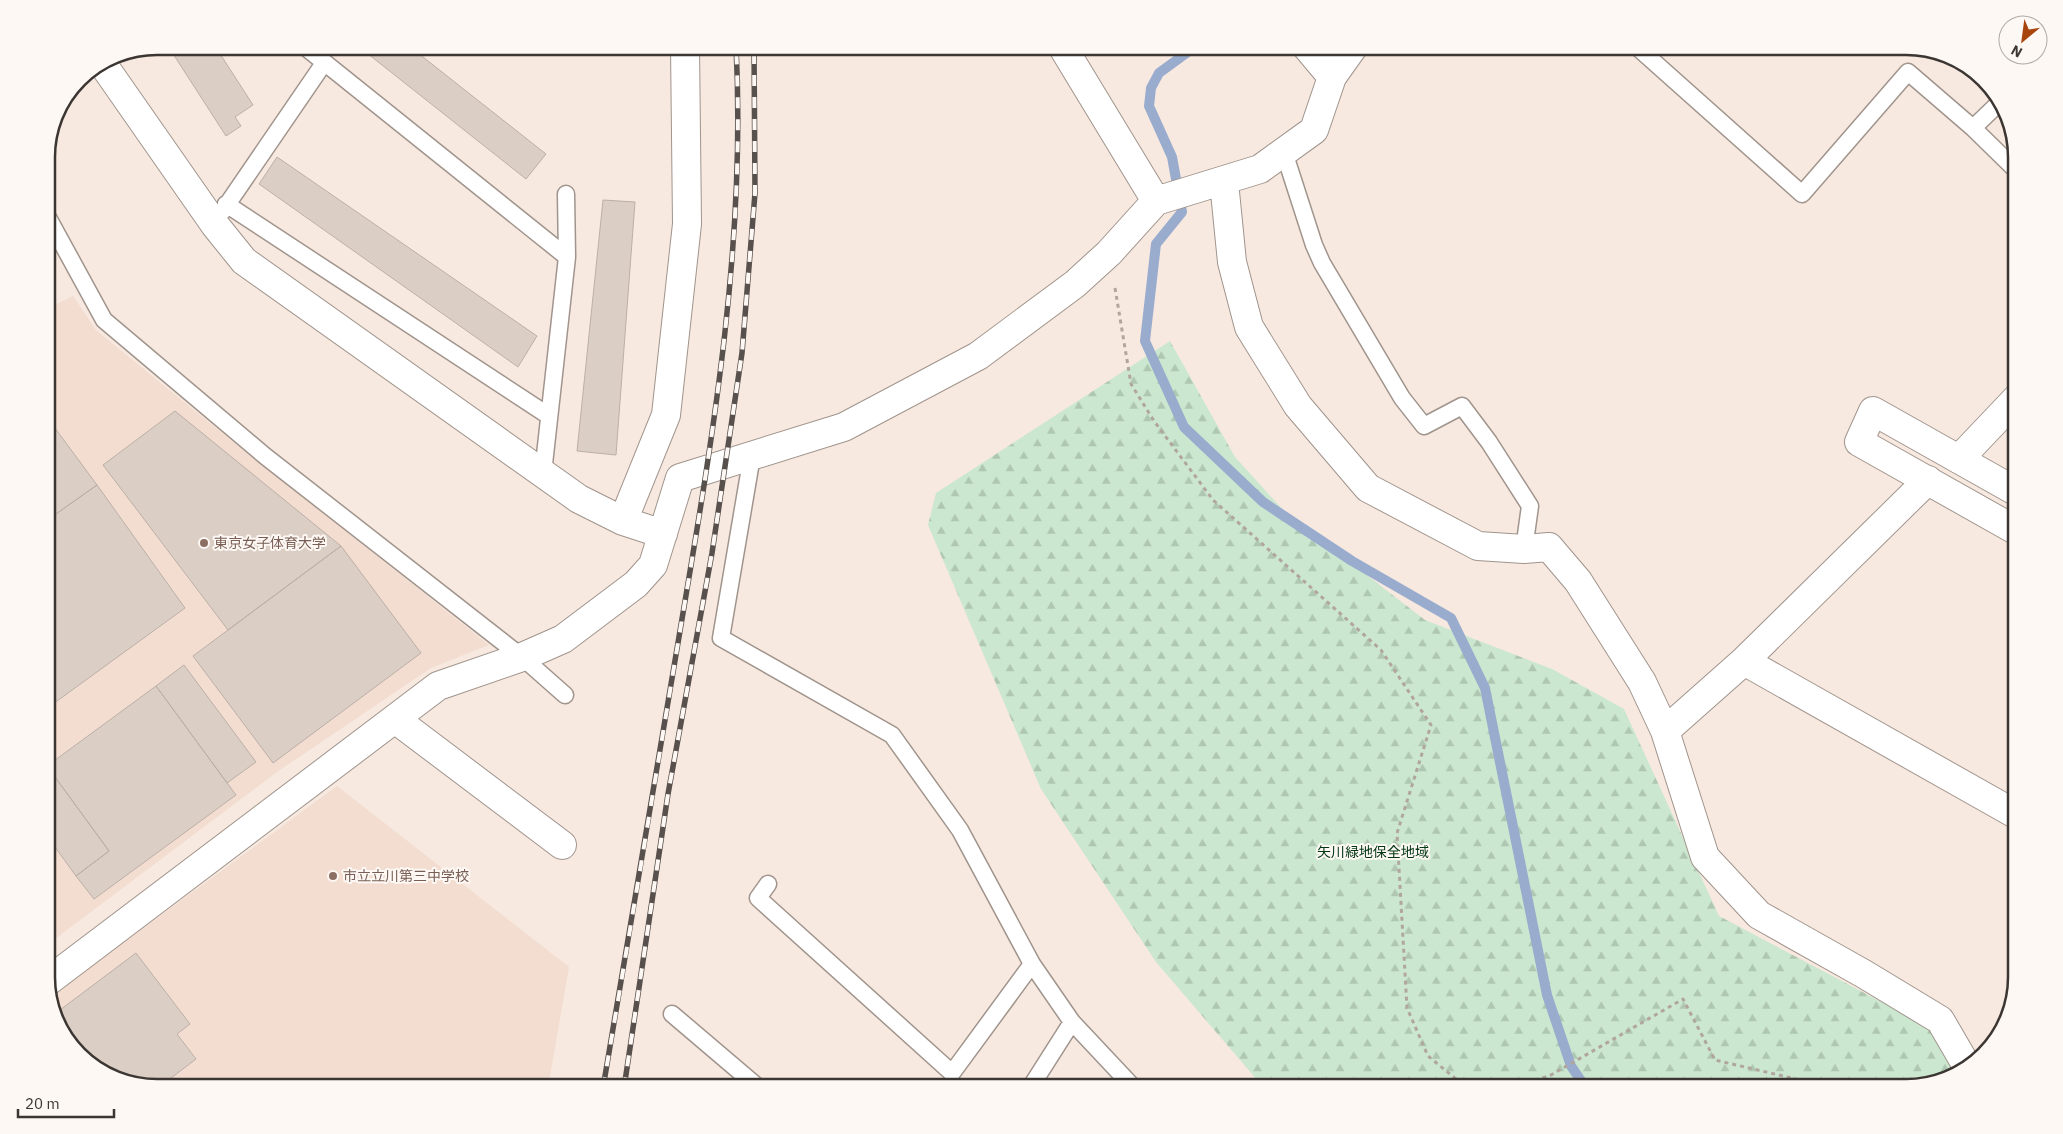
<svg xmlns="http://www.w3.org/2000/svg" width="2063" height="1134" viewBox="0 0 2063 1134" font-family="'IBM Plex Sans','Noto Sans JP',sans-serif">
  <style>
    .built { fill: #f2ddd0 }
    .forest { fill: url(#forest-firs) }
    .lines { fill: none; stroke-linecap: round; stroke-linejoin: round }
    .stream { stroke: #99accd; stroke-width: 10 }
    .building { fill: #dbcec5; stroke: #bcafa7 }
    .service-casing { stroke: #a0948c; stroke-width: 19 }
    .minor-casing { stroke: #a0948c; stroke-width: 30 }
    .tertiary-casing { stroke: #a0948c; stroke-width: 30 }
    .path { stroke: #b1a69f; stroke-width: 3; stroke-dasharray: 4 4; stroke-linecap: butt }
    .service { stroke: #fff; stroke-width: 16 }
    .minor { stroke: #fff; stroke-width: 28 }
    .tertiary { stroke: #fff; stroke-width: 28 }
    .rail-casing { stroke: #57504c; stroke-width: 5.5 }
    .rail { stroke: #fdf8f4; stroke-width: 4; stroke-dasharray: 11; stroke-linecap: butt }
    .education-dot { fill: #8d6e63; stroke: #fdf8f4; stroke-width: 2 }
    .labels { text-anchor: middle; stroke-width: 4; stroke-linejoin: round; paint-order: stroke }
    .education-label { font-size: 14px; fill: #785e54; stroke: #fdf8f4; text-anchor: start }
    .park-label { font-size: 14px; fill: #003612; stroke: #fdf8f4 }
    .rim { fill: none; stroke: #3c3633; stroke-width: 2.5 }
  </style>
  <defs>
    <pattern id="forest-firs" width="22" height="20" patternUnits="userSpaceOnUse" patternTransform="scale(1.25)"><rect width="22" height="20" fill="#cbe7cf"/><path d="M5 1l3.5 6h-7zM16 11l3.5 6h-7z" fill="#afc7b2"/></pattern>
  </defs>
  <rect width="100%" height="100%" fill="#f7e9e0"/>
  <!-- built -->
  <path class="built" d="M73,296L96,330L233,442L489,645L431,668L277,772L47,945L46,309Z
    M337,786L569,967L548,1088H157L108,1076L65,1038L51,996Z"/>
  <!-- forest -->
  <path class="forest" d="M1170,341L1235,457L1285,512L1425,620L1552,669L1624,709L1719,916L1927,1026L1955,1073L1906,1088H1264L1156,962L1041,789L928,525L936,493Z"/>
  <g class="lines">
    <!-- stream -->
    <path class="stream" d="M1196,46L1159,73L1151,88L1149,106L1172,157L1182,212L1156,244L1145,341L1184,427L1263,502L1352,561L1451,618L1485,688L1547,995L1571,1066L1586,1088"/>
  </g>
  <!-- building -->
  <path class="building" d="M168,46H215L253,105L235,117L241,126L226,136Z
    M358,46H409L546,154L526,179Z
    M277,157L537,336L518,367L259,184Z
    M603,200L635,202L616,455L577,451Z
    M175,411L341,546L228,630L103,465Z
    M46,416L97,485L46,521Z
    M97,485L185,608L46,709V521Z
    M341,546L421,653L273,763L193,656Z
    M184,665L256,762L227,783L156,686Z
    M156,686L236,795L94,899L76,876L109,851L47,766Z
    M47,766L109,851L76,876L47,836Z
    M136,953L190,1024L177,1034L196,1059L158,1088L108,1076L65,1038L56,1013Z"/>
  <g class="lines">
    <defs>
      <path id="service" d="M304,46L567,257
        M1636,46L1802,194L1908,72L1973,128L2017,171
        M1973,128L2000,102
        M1284,152L1314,245L1322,263L1402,398L1424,426L1462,406L1489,442L1530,506L1524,549
        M226,204L549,416
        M222,212L324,63
        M46,214L104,320L265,456L522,657L565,695
        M752,456L721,638L892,735L960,830L1032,964L1072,1022L1134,1088
        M543,473L567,257L566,194
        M768,884L758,898L952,1073L1032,964
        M672,1014L759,1088
        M1030,1088L1072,1022"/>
      <path id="minor" d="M102,63L215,225L244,261L579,499L623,521L663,534
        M1332,77L1354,46
        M1224,182L1232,262L1249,327L1298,406L1368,488L1478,546L1524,549L1549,547L1578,581L1642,682L1665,731L1705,857L1759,915L1864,974L1940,1020L1968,1068
        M1156,201L1260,169L1314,130L1332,77L1306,46
        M1959,459L2017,398
        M623,521L666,415L687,224L685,46
        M1744,661L2017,815
        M395,719L562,845
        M1665,731L1744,661L1928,480
        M47,982L438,686L522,657L563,639L636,584L653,565L680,478L844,427L978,356L1075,284L1109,253L1156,201L1062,46"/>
      <path id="tertiary" d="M2017,492L1873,411L1859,442L2017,531"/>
    </defs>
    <!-- service casing -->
    <use href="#service" class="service-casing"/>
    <!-- minor casing -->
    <use href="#minor" class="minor-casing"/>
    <!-- tertiary casing -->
    <use href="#tertiary" class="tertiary-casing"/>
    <!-- path -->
    <path class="path" d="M1115,288L1131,384L1154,421L1213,500L1381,650L1431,725L1397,833L1407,1008L1428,1056L1467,1088
      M1512,1088L1551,1075L1683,999L1715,1060L1834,1088"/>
    <!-- service -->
    <use href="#service" class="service"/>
    <!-- minor -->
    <use href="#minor" class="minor"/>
    <!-- tertiary -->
    <use href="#tertiary" class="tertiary"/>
    <defs>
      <path id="rail" d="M603,1088C630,931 656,775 682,619C714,430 746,239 736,46
        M624,1088L668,794L712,553L742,353L755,193L754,46"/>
    </defs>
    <!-- rail casing -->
    <use href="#rail" class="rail-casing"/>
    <!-- rail -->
    <use href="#rail" class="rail"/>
  </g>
  <!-- markers -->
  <g class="education-dot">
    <circle cx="204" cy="543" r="5"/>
    <circle cx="333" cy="876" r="5"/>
  </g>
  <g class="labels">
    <!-- education labels -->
    <g class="education-label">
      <text x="214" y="548">東京女子体育大学</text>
      <text x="343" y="881">市立立川第三中学校</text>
    </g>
    <!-- park labels -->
    <g class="park-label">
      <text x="1373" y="857">矢川緑地保全地域</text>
    </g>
  </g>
  <!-- crop -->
  <path d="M0 0H2063V1134H0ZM157 55H1906A102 102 0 0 1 2008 157V977A102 102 0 0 1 1906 1079H157A102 102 0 0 1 55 977V157A102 102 0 0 1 157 55Z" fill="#fdf8f4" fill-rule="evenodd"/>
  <path class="rim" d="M157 55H1906A102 102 0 0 1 2008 157V977A102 102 0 0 1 1906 1079H157A102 102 0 0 1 55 977V157A102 102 0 0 1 157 55Z"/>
  <!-- north arrow -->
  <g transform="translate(2023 40) rotate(209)"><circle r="24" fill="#fdf8f4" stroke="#b0aaa7"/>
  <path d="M0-4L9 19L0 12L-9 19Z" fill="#a8450d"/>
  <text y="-8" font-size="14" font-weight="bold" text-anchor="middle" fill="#3c3633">N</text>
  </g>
  <!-- scale -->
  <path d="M18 1109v8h96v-8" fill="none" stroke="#3c3633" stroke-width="2.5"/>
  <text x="25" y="1109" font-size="15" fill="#3c3633" stroke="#fdf8f4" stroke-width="4" paint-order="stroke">20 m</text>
</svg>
